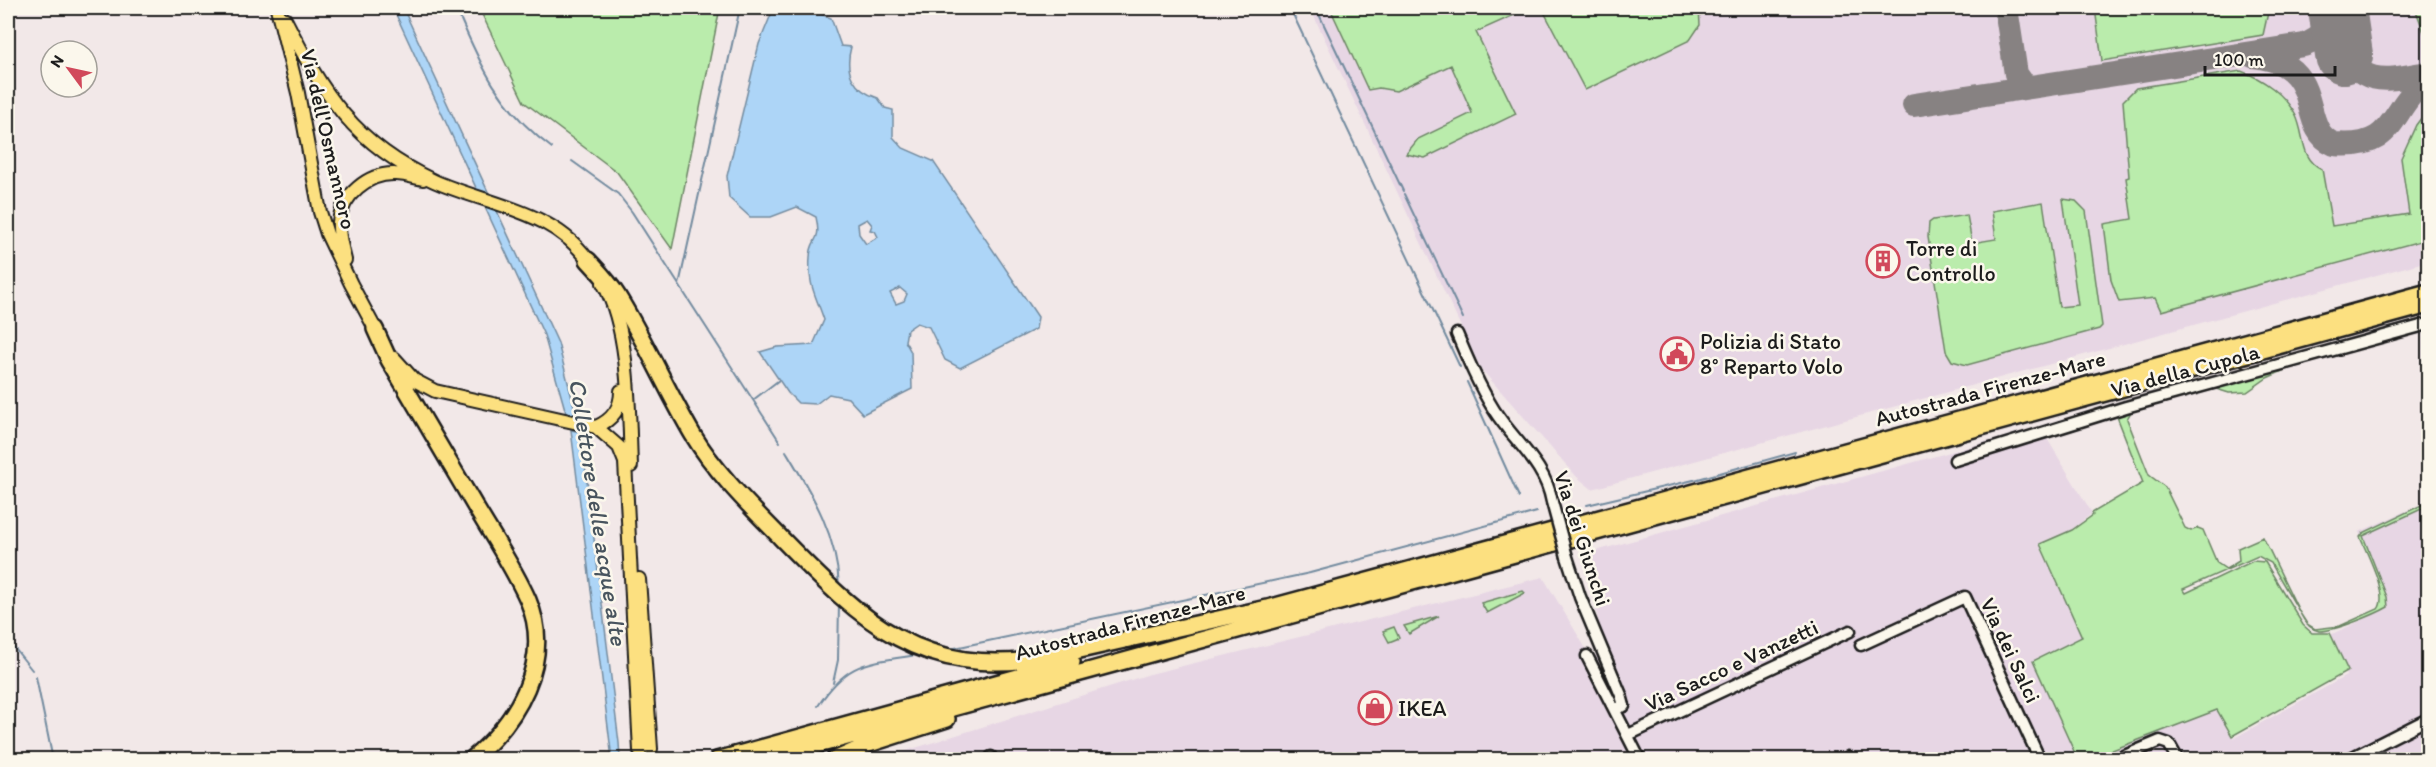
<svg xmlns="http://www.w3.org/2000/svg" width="2436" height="767" viewBox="0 0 2436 767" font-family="Itim,sans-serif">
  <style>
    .built { fill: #e7d6e4 }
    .green { fill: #baecac; stroke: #6b8464; stroke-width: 1.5 }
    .water { fill: #add5f7; stroke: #738b9f; stroke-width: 1.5; fill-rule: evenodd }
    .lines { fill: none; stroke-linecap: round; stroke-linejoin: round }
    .stream { stroke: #738b9f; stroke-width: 2 }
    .taxiway { stroke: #878282; stroke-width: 24 }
    .runway { stroke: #878282; stroke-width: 58 }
    .minor-casing { stroke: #1c1c1c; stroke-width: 15 }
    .major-casing { stroke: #1c1c1c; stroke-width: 16 }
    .highway-casing { stroke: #1c1c1c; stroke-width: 20 }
    .minor { stroke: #fbf7ec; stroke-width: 10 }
    .major { stroke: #fce080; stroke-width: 12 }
    .highway { stroke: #fce080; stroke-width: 15 }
    .minor-bridge-casing { stroke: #1c1c1c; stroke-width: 15; stroke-linecap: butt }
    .minor-bridge { stroke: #fbf7ec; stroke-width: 10 }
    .labels { text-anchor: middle; stroke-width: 5; stroke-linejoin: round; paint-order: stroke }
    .street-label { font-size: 22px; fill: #1c1c1c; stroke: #fbf7ec }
    .poi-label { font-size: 22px; fill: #1c1c1c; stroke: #fbf7ec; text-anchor: start }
    .water-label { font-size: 24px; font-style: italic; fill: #48545e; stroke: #fbf7ec }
  </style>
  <rect width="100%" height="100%" fill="#f2e8e8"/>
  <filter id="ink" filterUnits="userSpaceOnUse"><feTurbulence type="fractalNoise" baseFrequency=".0167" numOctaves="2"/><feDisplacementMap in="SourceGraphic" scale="12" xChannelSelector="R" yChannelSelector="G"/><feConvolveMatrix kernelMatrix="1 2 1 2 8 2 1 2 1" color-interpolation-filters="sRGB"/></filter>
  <g filter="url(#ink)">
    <!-- built -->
    <path class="built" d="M1310,8H2428V261L1592,489L1577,477L1481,369Z
      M2040,427L2092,513L2072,530L2039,544L2082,637L2033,662L2078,759L877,760L1150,674L1543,577L1591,657L1604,650L1585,554Z
      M2428,501V759L2089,760L2217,710L2234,738L2346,676L2330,635L2388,608L2359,532Z"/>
    <!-- green -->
    <path class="green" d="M479,8H720L672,249L617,172L524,102Z
      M1330,8H1530L1476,32L1516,114L1425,158L1406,154L1418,139L1472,113L1451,65L1396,91L1379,88L1368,90Z
      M1542,8H1699L1700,25L1690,40L1585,90Z
      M2095,8H2269L2263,35L2102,61Z
      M2415,8H2428V43Z
      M2241,71C2263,79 2285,94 2296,116C2305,135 2300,159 2322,169L2332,226L2409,214L2401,158L2416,125L2428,109V239L2161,311L2155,298L2119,302L2111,280L2104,224L2132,219L2126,178L2129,177L2123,101L2136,88Z
      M2063,199L2076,201L2086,211L2102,326L2099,329L1967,365L1952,361L1946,351L1928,237L1929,223L1933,220L1967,215L1972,243L1996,239L1992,211L2043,202L2059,307L2078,305Z
      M2298,364L2267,378L2247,392L2229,393L2213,388L2131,412L2127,419L2149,475L2165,487L2185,528L2191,531L2198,528L2203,530L2217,563L2226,569L2239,561L2238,548L2263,537L2300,613L2307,624L2315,629L2340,626L2378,609C2389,595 2367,554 2360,537L2363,533L2428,502V506L2363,536L2387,597L2388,607C2376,614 2333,632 2319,631C2312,630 2308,625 2304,620L2271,563L2258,556L2183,589L2186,593L2253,561L2265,562L2303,625L2312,633H2330L2348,671L2232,736L2217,710L2089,759L2078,760L2033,661L2082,637L2040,544L2072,530L2093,515L2092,513L2143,483L2116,414Z
      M1523,591L1525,593L1487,613L1481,603Z
      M1439,616L1409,634L1404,626Z
      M1394,627L1399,638L1389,642L1383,631Z"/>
    <!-- water -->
    <path class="water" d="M393,8H403L558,343L576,414L566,413L544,335Z
      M781,8H804L831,18L841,46L851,47C844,72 853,90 878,98L885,108L893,110V137L903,148L933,161L1038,317L1036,329L960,368L945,360L929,327L917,323L907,330L905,341L911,352L912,389L863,414L848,398L829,394L816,404L798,403L788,393L760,352L777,347L813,345L824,320C815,293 808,286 810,257C811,237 822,243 816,217L797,207L771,217H750L729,198L727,176L759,44L772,12ZM867,219L872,225L870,230L875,231L878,237L866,244L859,234L858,224ZM900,288L907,294L904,301L896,304L890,293Z
      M571,430L581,432L619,743L620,758L612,759Z"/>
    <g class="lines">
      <!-- stream -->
      <path class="stream" d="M456,8C480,65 500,110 552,148
        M1290,8L1460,367
        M1316,8L1403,191
        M572,161L618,194L632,212L780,442
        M1404,194L1463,318
        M679,285L740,8
        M1467,382L1519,497
        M753,400L779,380
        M786,451C812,494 837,534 839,586
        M1587,505L1698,479L1795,452
        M8,640L32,670
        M950,649L1310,573L1537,512
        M36,677L53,760
        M833,683L838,660L839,603
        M818,706C850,658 869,664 921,654"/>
      <!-- taxiway -->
      <path class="taxiway" d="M2006,8L2016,74L2023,84L2031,87
        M2343,45C2359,90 2391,79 2428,73
        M2253,56C2329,64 2295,128 2334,144C2400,150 2388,106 2428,80
        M1914,105L2304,45C2321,39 2333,26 2334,8"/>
      <!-- runway -->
      <path class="runway" d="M2337,8L2344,55"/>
      <defs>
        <path id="minor" d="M1457,334C1468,360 1479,386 1494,410C1514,442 1545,463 1552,502
          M1955,460L2126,407L2428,324
          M1567,557L1580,597L1621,695L1624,706L1615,709
          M1861,645L1965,597L2040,760
          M1587,656L1640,760
          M1628,735L1850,631
          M991,757L992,760
          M1848,757L1849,760
          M2115,760L2160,741L2169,744L2178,760
          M2347,760L2428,719"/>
        <path id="major" d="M277,8L298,93L320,212L327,234L351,284L379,336
          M285,19C323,94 354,144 434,181C487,205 558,210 592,266
          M345,260C342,247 338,235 339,222C342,195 368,173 395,174C404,174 414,177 423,179
          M603,283C630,329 629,413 631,466
          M394,358L414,380L435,391L596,427L619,447L625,462L640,751
          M596,427C612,420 621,409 621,391
          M639,579L651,749"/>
        <path id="highway" d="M588,260C598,271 609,282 617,295C645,340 666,389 693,435C716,473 750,506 781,538C863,622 922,680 1049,657L1267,608
          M375,329L389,360C417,407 444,454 472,501C491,534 513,566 528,600C554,661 517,722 471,760
          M1563,528L2428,292
          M1567,540L2428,305
          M1257,611L1556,530
          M717,760L1072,662
          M763,760L1555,543
          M834,760L872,743L947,719"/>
      </defs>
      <!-- minor casing -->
      <use href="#minor" class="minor-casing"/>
      <!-- major casing -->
      <use href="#major" class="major-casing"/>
      <!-- highway casing -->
      <use href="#highway" class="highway-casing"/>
      <!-- minor -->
      <use href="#minor" class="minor"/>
      <!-- major -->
      <use href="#major" class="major"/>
      <!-- highway -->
      <use href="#highway" class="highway"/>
      <defs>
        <path id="minor-bridge" d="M1552,502L1567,557"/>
      </defs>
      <!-- minor-bridge casing -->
      <use href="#minor-bridge" class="minor-bridge-casing"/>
      <!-- minor-bridge -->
      <use href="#minor-bridge" class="minor-bridge"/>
    </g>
  </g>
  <!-- icons -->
  <defs>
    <symbol id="building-ring" viewBox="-11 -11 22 22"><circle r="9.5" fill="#fbf7ec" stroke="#d1495b" stroke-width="1.5"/><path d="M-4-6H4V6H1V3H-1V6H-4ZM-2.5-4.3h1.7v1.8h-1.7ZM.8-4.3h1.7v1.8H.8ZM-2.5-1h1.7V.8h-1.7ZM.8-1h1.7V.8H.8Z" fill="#d1495b"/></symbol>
    <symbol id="civic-ring" viewBox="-11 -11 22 22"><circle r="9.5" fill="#fbf7ec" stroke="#d1495b" stroke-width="1.5"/><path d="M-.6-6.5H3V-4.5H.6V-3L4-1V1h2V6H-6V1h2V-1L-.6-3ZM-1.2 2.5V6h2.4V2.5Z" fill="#d1495b"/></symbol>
    <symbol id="shop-ring" viewBox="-11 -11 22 22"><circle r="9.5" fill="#fbf7ec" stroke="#d1495b" stroke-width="1.5"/><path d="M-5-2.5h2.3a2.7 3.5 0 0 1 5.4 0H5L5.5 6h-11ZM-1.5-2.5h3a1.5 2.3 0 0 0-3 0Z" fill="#d1495b"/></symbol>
  </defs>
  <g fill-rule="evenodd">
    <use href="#building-ring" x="1864" y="242" width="38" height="38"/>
    <use href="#civic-ring" x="1658" y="335" width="38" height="38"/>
    <use href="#shop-ring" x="1356" y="689" width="38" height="38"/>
  </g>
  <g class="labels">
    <!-- street labels -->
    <g class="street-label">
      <text transform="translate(329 139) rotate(77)" y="8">Via dell'Osmannoro</text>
      <text transform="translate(2185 370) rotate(-15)" y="8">Via della Cupola</text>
      <text transform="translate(1990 388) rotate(-15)" y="8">Autostrada Firenze-Mare</text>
      <text transform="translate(1583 538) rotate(72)" y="8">Via dei Giunchi</text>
      <text transform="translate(1130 622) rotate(-15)" y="8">Autostrada Firenze-Mare</text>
      <text transform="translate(2011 650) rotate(65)" y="8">Via dei Salci</text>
      <text transform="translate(1731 665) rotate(-25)" y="8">Via Sacco e Vanzetti</text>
    </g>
    <!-- poi labels -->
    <g class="poi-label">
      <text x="1906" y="256">Torre di<tspan x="1906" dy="25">Controllo</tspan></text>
      <text x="1700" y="349">Polizia di Stato<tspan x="1700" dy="25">8° Reparto Volo</tspan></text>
      <text x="1398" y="716">IKEA</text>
    </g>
    <!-- water labels -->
    <g class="water-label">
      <text transform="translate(598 512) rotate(81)" y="8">Collettore delle acque alte</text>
    </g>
  </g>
  <!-- margin -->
  <rect width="2436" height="767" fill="none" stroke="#fbf7ec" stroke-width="30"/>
  <rect x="15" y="15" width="2406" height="737" fill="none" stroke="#1c1c1c" stroke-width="2" filter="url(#ink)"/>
  <!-- north arrow -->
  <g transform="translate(69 69) rotate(303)"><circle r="28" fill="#fbf7ec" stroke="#a29f99" stroke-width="1.5"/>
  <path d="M0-4.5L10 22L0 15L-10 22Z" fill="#d1495b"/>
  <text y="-9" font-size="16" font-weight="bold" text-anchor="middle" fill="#1c1c1c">N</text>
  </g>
  <!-- scale -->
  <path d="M2205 66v9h130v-9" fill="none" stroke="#1c1c1c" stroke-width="3"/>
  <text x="2214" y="66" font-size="18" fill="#1c1c1c" stroke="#fbf7ec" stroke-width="4.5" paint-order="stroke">100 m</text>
</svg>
